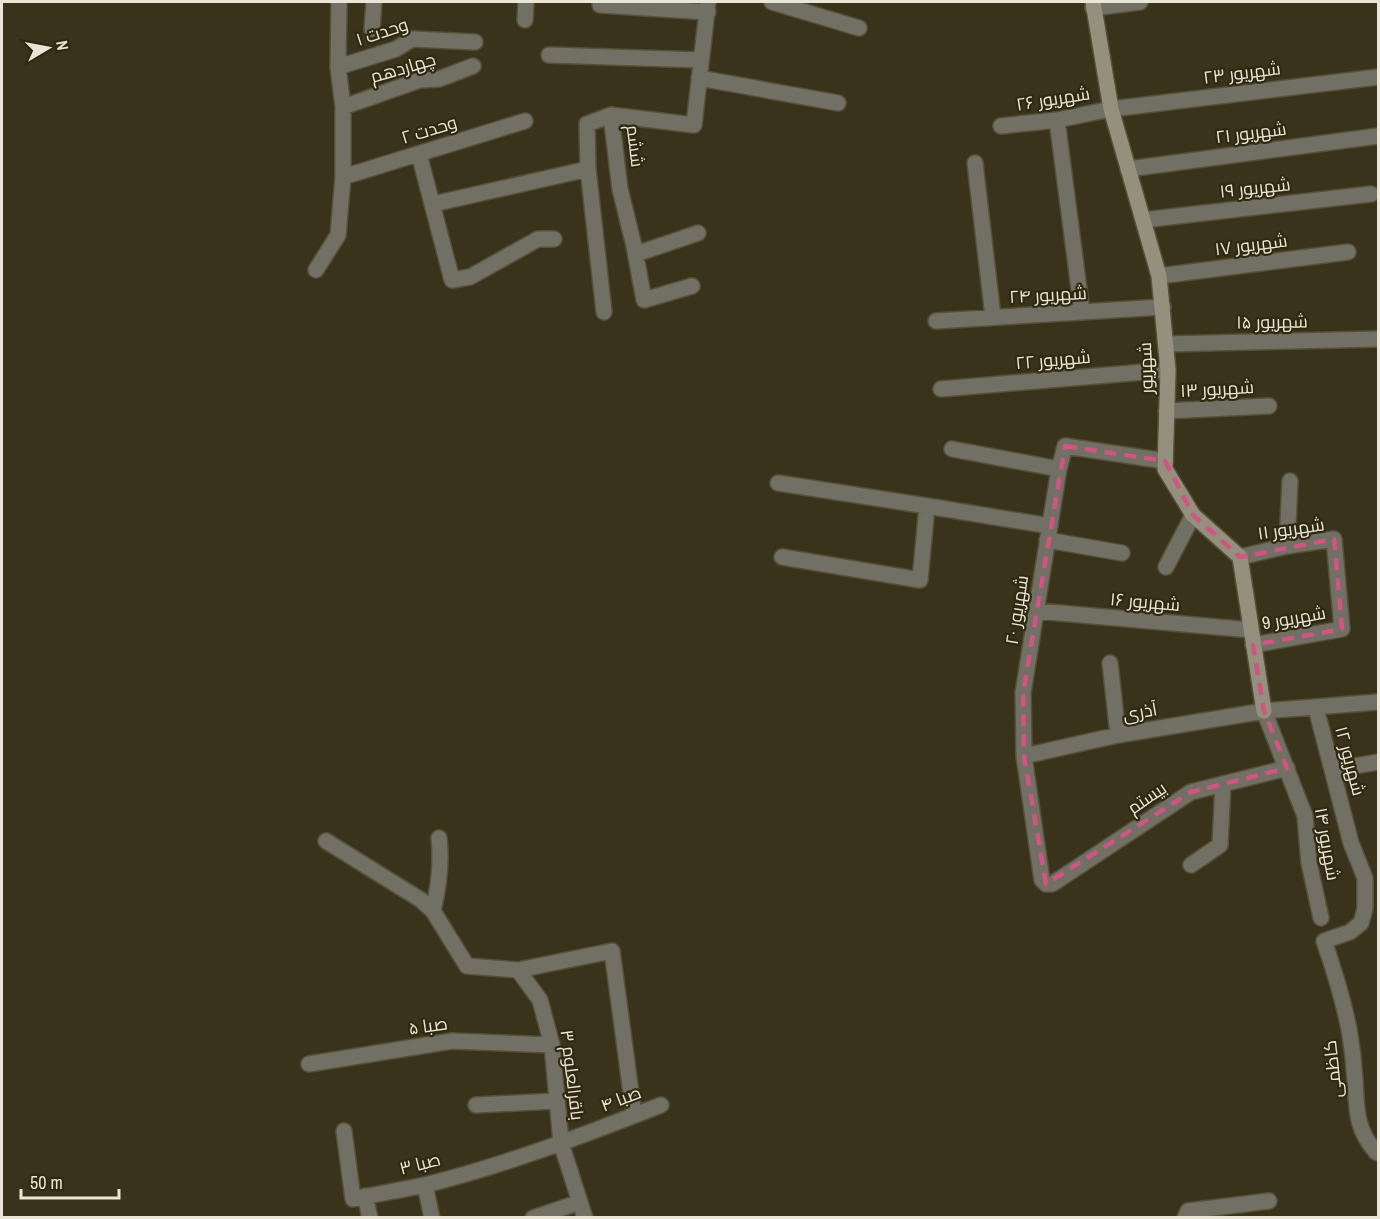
<svg xmlns="http://www.w3.org/2000/svg" width="1380" height="1219" viewBox="0 0 1380 1219" font-family="'Archivo Narrow',Cairo,sans-serif">
  <style>
    .lines { fill: none; stroke-linecap: round; stroke-linejoin: round }
    .street-casing { stroke: #565039; stroke-width: 18 }
    .secondary-casing { stroke: #565039; stroke-width: 18 }
    .street { stroke: #726f64; stroke-width: 15 }
    .secondary { stroke: #95907e; stroke-width: 15 }
    .marked { fill: none; stroke: #ce5680; stroke-width: 4.5; stroke-dasharray: 12 8; stroke-linejoin: round }
    .labels { text-anchor: middle; stroke-width: 4.5; stroke-linejoin: round; paint-order: stroke }
    .street-label { font-size: 18px; fill: #eae6d7; stroke: #302911 }
  </style>
  <rect width="100%" height="100%" fill="#3a331b"/>
  <g class="lines">
    <defs>
      <path id="street" d="M772,2L859,28
        M600,5L708,12
        M1093,8L1140,2
        M525,20L526,2
        M372,29L374,2
        M549,55L701,60
        M338,67L396,49L412,39L475,42
        M699,78L838,103
        M343,107L420,80L439,79L473,66
        M1057,120L1082,312
        M1001,126L1057,120L1111,109L1378,77
        M419,154L452,280L470,277L538,239H554
        M975,163L993,317
        M588,169L604,312
        M1128,169L1378,136
        M343,177L525,121
        M433,204L588,169L587,124L611,115
        M1143,220L1371,194
        M636,254L698,233
        M316,270L338,235L343,177V107L338,67L339,2
        M1159,276L1348,252
        M692,286L644,300L634,246L620,189L611,115L694,125L708,2
        M936,321L1163,307
        M1166,344L1378,339
        M941,389L1168,370
        M1166,411L1269,406
        M952,449L1059,469
        M1165,461L1065,446L1059,469L1023,693L1024,756L1042,880L1046,884H1052L1191,792L1287,768
        M778,483L927,506
        M1047,540L1122,553
        M1287,546L1290,481
        M782,557L920,580L927,506L1050,526
        M1240,557L1287,546L1334,539L1342,629L1253,645
        M1166,567L1193,515
        M1037,611L1251,630
        M1110,663L1118,735
        M1316,708L1351,843L1365,878V909L1361,923L1350,932L1324,941C1334,970 1343,999 1349,1029C1352,1046 1354,1063 1355,1080C1357,1109 1355,1128 1376,1152L1378,1153
        M1264,711L1305,816L1309,863L1321,918
        M1024,756L1118,735L1264,711L1378,702
        M1332,770L1378,762
        M326,841L421,900L433,911L467,966L518,970L540,1000L552,1045L561,1143L585,1218
        M1191,865L1220,845L1223,784
        M433,911C439,886 442,864 439,838
        M518,970L612,951L634,1115
        M309,1064L452,1041L552,1045
        M476,1105L556,1101
        M344,1131L353,1199C377,1194 401,1190 425,1185C506,1165 584,1135 661,1105
        M425,1185L432,1218
        M365,1196L370,1218
        M533,1218L580,1202
        M1185,1218L1188,1211L1269,1201"/>
      <path id="secondary" d="M1093,2L1111,109L1159,276L1168,370L1165,469L1193,515L1240,557L1264,711"/>
    </defs>
    <!-- street casing -->
    <use href="#street" class="street-casing"/>
    <!-- secondary casing -->
    <use href="#secondary" class="secondary-casing"/>
    <!-- street -->
    <use href="#street" class="street"/>
    <!-- secondary -->
    <use href="#secondary" class="secondary"/>
  </g>
  <!-- marked area -->
  <path class="marked" d="M1065,446L1165,461L1193,515L1240,557L1334,539L1342,629L1253,645L1264,711L1287,768L1191,792L1046,884L1024,756L1023,693Z"/>
  <g class="labels">
    <!-- street labels -->
    <g class="street-label">
      <text transform="translate(382 32) rotate(-18)" y="6">وحدت ۱</text>
      <text transform="translate(403 68) rotate(-16)" y="6">چهاردهم</text>
      <text transform="translate(1242 73) rotate(-7)" y="6">شهریور ۲۳</text>
      <text transform="translate(1053 99) rotate(-9)" y="6">شهریور ۲۶</text>
      <text transform="translate(429 130) rotate(-17)" y="6">وحدت ۲</text>
      <text transform="translate(1251 133) rotate(-7)" y="6">شهریور ۲۱</text>
      <text transform="translate(635 146) rotate(83)" y="6">ششم</text>
      <text transform="translate(1255 188) rotate(-6)" y="6">شهریور ۱۹</text>
      <text transform="translate(1251 245) rotate(-7)" y="6">شهریور ۱۷</text>
      <text transform="translate(1048 295) rotate(-3)" y="6">شهریور ۲۴</text>
      <text transform="translate(1272 322) rotate(-1)" y="6">شهریور ۱۵</text>
      <text transform="translate(1053 360) rotate(-5)" y="6">شهریور ۲۲</text>
      <text transform="translate(1146 368) rotate(-92)" y="6">شهریور</text>
      <text transform="translate(1217 389) rotate(-3)" y="6">شهریور ۱۳</text>
      <text transform="translate(1291 529) rotate(-8)" y="6">شهریور ۱۱</text>
      <text transform="translate(1145 602) rotate(5)" y="6">شهریور ۱۶</text>
      <text transform="translate(1017 610) rotate(-81)" y="6">شهریور ۲۰</text>
      <text transform="translate(1294 618) rotate(-10)" y="6">شهریور 9</text>
      <text transform="translate(1140 712) rotate(-10)" y="6">آذری</text>
      <text transform="translate(1350 761) rotate(75)" y="6">شهریور ۱۲</text>
      <text transform="translate(1147 798) rotate(-34)" y="6">بیستم</text>
      <text transform="translate(1327 844) rotate(80)" y="6">شهریور ۱۴</text>
      <text transform="translate(428 1026) rotate(-8)" y="6">صبا ۵</text>
      <text transform="translate(1333 1069) rotate(-96)" y="6">کاظمی</text>
      <text transform="translate(572 1075) rotate(83)" y="6">باقرالعلوم ۳</text>
      <text transform="translate(621 1099) rotate(-21)" y="6">صبا ۴</text>
      <text transform="translate(420 1164) rotate(-14)" y="6">صبا ۳</text>
    </g>
  </g>
  <!-- border -->
  <rect width="1380" height="1219" fill="none" stroke="#eae6d7" stroke-width="6"/>
  <!-- north arrow -->
  <g transform="translate(48 48) rotate(80)" stroke="#302911" stroke-width="4.5" paint-order="stroke">
  <path d="M0-4.5L10 22L0 15L-10 22Z" fill="#eae6d7"/>
  <text y="-9" font-size="16" font-weight="bold" text-anchor="middle" fill="#eae6d7">N</text>
  </g>
  <!-- scale -->
  <path d="M21 1189v9h98v-9" fill="none" stroke="#eae6d7" stroke-width="3"/>
  <text x="30" y="1189" font-size="18" fill="#eae6d7" stroke="#302911" stroke-width="4.5" paint-order="stroke">50 m</text>
</svg>
